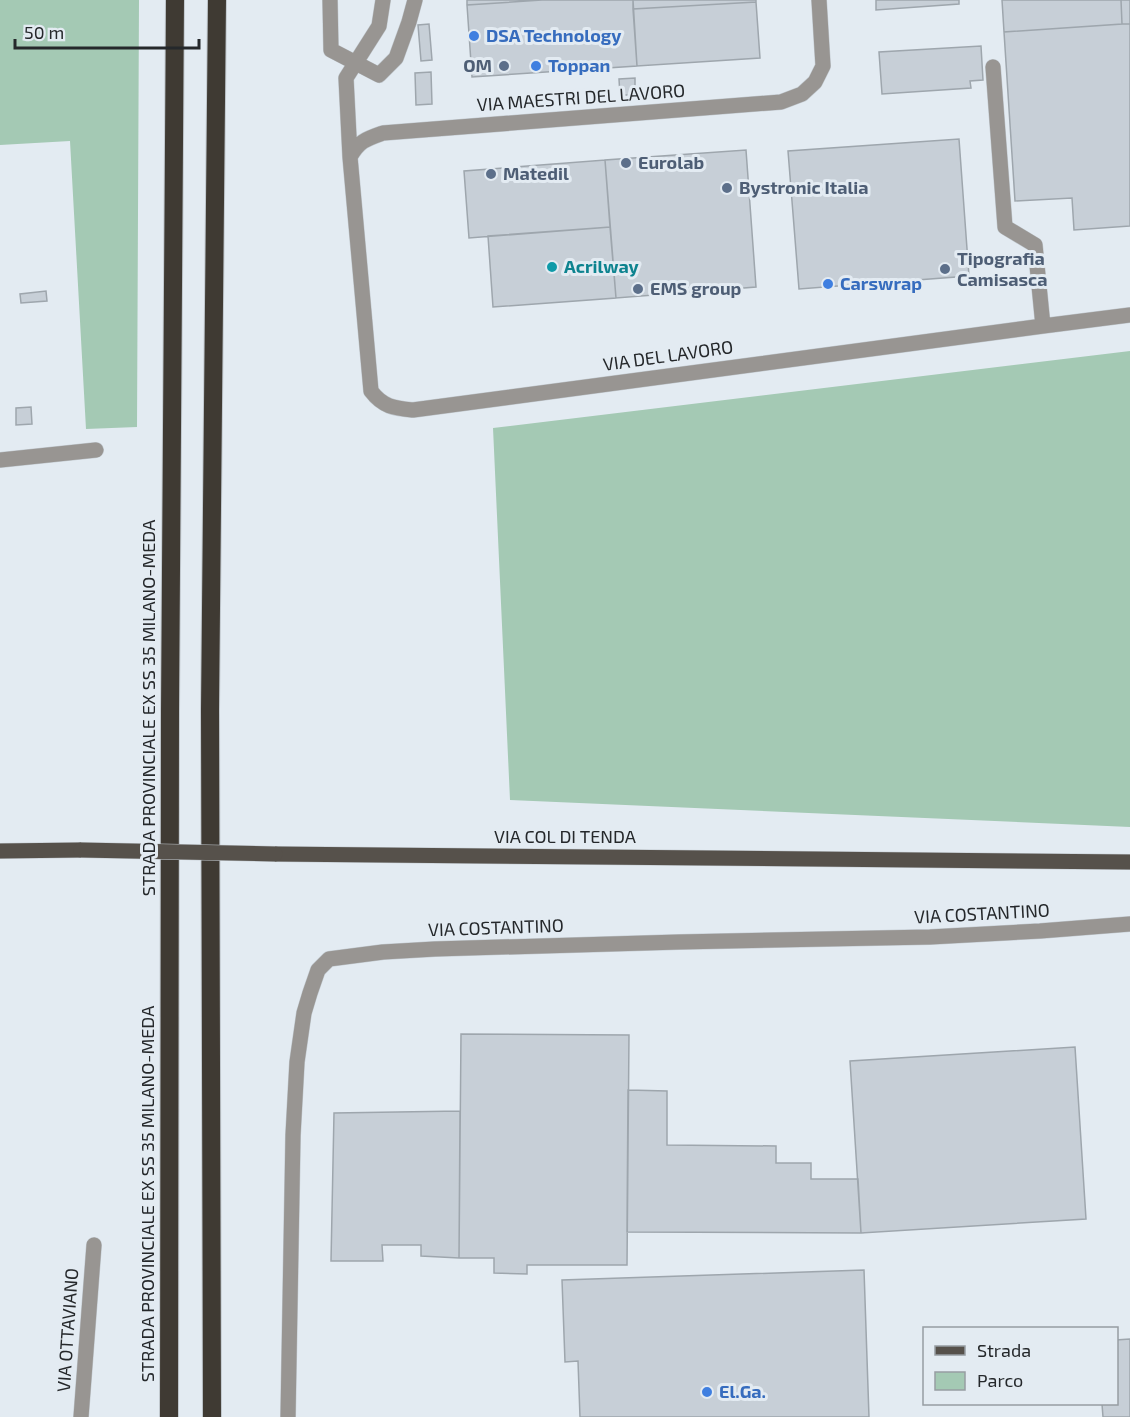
<svg xmlns="http://www.w3.org/2000/svg" width="1130" height="1417" font-family="'Exo 2',sans-serif">
  <style>
    .green { fill: #a4c9b4 }
    .building { fill: #c7cfd7; stroke: #9ea6ad; stroke-width: 1.5 }
    .lines { fill: none; stroke-linecap: round; stroke-linejoin: round }
    .minor-casing { stroke: #c1c8ce; stroke-width: 16 }
    .major-casing { stroke: #c1c8ce; stroke-width: 16 }
    .highway-casing { stroke: #c1c8ce; stroke-width: 20 }
    .minor { stroke: #989592; stroke-width: 15 }
    .major { stroke: #56514b; stroke-width: 15 }
    .highway { stroke: #3f3a33; stroke-width: 18 }
    .major-bridge-casing { stroke: #c1c8ce; stroke-width: 16; stroke-linecap: butt }
    .major-bridge { stroke: #56514b; stroke-width: 15 }
    .shop-dot { fill: #3f7fe0; stroke: #e3ebf2; stroke-width: 2 }
    .service-dot { fill: #5c6f8a; stroke: #e3ebf2; stroke-width: 2 }
    .culture-dot { fill: #0f9aa8; stroke: #e3ebf2; stroke-width: 2 }
    .labels { text-anchor: middle; stroke-width: 6; stroke-linejoin: round; paint-order: stroke }
    .shop-label { font-size: 18px; font-weight: bold; fill: #366cbe; stroke: #e3ebf2; text-anchor: start }
    .service-label { font-size: 18px; font-weight: bold; fill: #4e5e75; stroke: #e3ebf2; text-anchor: start }
    .street-label { font-size: 18px; fill: #25282b; stroke: #e3ebf2 }
    .culture-label { font-size: 18px; font-weight: bold; fill: #0d838f; stroke: #e3ebf2; text-anchor: start }
  </style>
  <rect width="100%" height="100%" fill="#e3ebf2"/>
  <path class="green" d="M0 0H139L137 427 86 429 70 141 0 145Z
    M1130 351V827L510 800 493 428Z"/>
  <path class="building" d="M467 0H542L467 5Z
    M542 0H633L637 66 472 77 467 5Z
    M633 0H756V2L633 9Z
    M876 0H959V4L876 10Z
    M1002 0H1121L1122 24 1004 32Z
    M1121 0H1130V24H1122Z
    M756 2 760 58 637 66 633 9Z
    M429 24 432 60 421 61 418 25Z
    M1122 24H1130V226L1074 230 1072 198 1015 201 1004 32Z
    M981 46 983 80 970 81 971 88 882 94 879 52Z
    M431 72 432 104 416 105 415 73Z
    M635 78V95H620L619 79Z
    M959 139 969 276 799 289 788 151Z
    M746 150 756 287 616 298 605 160Z
    M605 160 610 227 469 238 464 171Z
    M610 227 616 298 493 307 488 236Z
    M46 291 47 301 21 303 20 294Z
    M31 407 32 424 16 425V408Z
    M461 1034 629 1035 627 1265H527V1274L494 1273V1258H459Z
    M1075 1047 1086 1219 861 1233 850 1061Z
    M628 1090 667 1091V1145L776 1146V1163H811V1179H858L861 1233 627 1232Z
    M460 1111 459 1258 421 1256V1245H382L383 1261H331L334 1113Z
    M864 1270 869 1417H580L578 1361 565 1362 562 1280Z
    M1130 1339V1417H1103L1102 1404H1116V1340Z"/>
  <g class="lines">
    <g class="minor-casing">
      <path id="minor" d="M330 0 331 50 379 75 396 58 409 22 415 0
        M819 0 823 66 815 82 802 94 781 102 383 133C366 139 359 141 350 157L371 391C383 407 394 408 413 410L1043 326 1130 315
        M993 67 1005 227 1035 245 1043 326
        M350 157 346 78 379 26 383 0
        M0 460 96 450
        M81 1417 94 1245
        M288 1417 293 1135 297 1062 304 1013 310 993 318 970 329 959 383 952 435 949 679 942 930 937 1040 931 1130 924"/>
    </g>
    <g class="major-casing">
      <path id="major" d="M0 851 81 850
        M275 854 1130 862"/>
    </g>
    <g class="highway-casing">
      <path id="highway" d="M169 1417 170 712 175 0
        M212 1417 210 710 217 0"/>
    </g>
    <use href="#minor" class="minor"/>
    <use href="#major" class="major"/>
    <use href="#highway" class="highway"/>
    <g class="major-bridge-casing">
      <path id="major-bridge" d="M81 850 275 854"/>
    </g>
    <use href="#major-bridge" class="major-bridge"/>
  </g>
  <g class="shop-dot">
    <circle cx="474" cy="36" r="6"/>
    <circle cx="536" cy="66" r="6"/>
    <circle cx="828" cy="284" r="6"/>
    <circle cx="707" cy="1392" r="6"/>
  </g>
  <g class="service-dot">
    <circle cx="504" cy="66" r="6"/>
    <circle cx="626" cy="163" r="6"/>
    <circle cx="491" cy="174" r="6"/>
    <circle cx="727" cy="188" r="6"/>
    <circle cx="945" cy="269" r="6"/>
    <circle cx="638" cy="289" r="6"/>
  </g>
  <circle class="culture-dot" cx="552" cy="267" r="6"/>
  <g class="labels">
    <g class="shop-label">
      <text x="486" y="42">DSA Technology</text>
      <text x="548" y="72">Toppan</text>
      <text x="840" y="290">Carswrap</text>
      <text x="719" y="1398">El.Ga.</text>
    </g>
    <g class="service-label">
      <text x="492" y="72" text-anchor="end">OM</text>
      <text x="638" y="169">Eurolab</text>
      <text x="503" y="180">Matedil</text>
      <text x="739" y="194">Bystronic Italia</text>
      <text x="957" y="265">Tipografia<tspan x="957" dy="21">Camisasca</tspan></text>
      <text x="650" y="295">EMS group</text>
    </g>
    <g class="street-label">
      <text transform="translate(581 98) rotate(-4)" y="6">VIA MAESTRI DEL LAVORO</text>
      <text transform="translate(668 356) rotate(-8)" y="6">VIA DEL LAVORO</text>
      <text transform="translate(149 708) rotate(-90)" y="6">STRADA PROVINCIALE EX SS 35 MILANO-MEDA</text>
      <text x="565" y="843">VIA COL DI TENDA</text>
      <text transform="translate(982 914) rotate(-3)" y="6">VIA COSTANTINO</text>
      <text transform="translate(496 928) rotate(-2)" y="6">VIA COSTANTINO</text>
      <text transform="translate(148 1194) rotate(-90)" y="6">STRADA PROVINCIALE EX SS 35 MILANO-MEDA</text>
      <text transform="translate(68 1330) rotate(-86)" y="6">VIA OTTAVIANO</text>
    </g>
    <g class="culture-label">
      <text x="564" y="273">Acrilway</text>
    </g>
  </g>
  <rect x="923" y="1327" width="195" height="78" fill="#e3ebf2" stroke="#979da2" stroke-width="1.5"/>
  <rect x="935" y="1346" width="30" height="9" fill="#56514b" stroke="#979da2" stroke-width="1.5"/>
  <text x="977" y="1357" font-size="18" fill="#25282b">Strada</text>
  <rect x="935" y="1372" width="30" height="18" fill="#a4c9b4" stroke="#979da2" stroke-width="1.5"/>
  <text x="977" y="1387" font-size="18" fill="#25282b">Parco</text>
  <path d="M15 39v9h184v-9" fill="none" stroke="#25282b" stroke-width="3"/>
  <text x="24" y="39" font-size="18" fill="#25282b" stroke="#e3ebf2" stroke-width="4.5" paint-order="stroke">50 m</text>
</svg>
